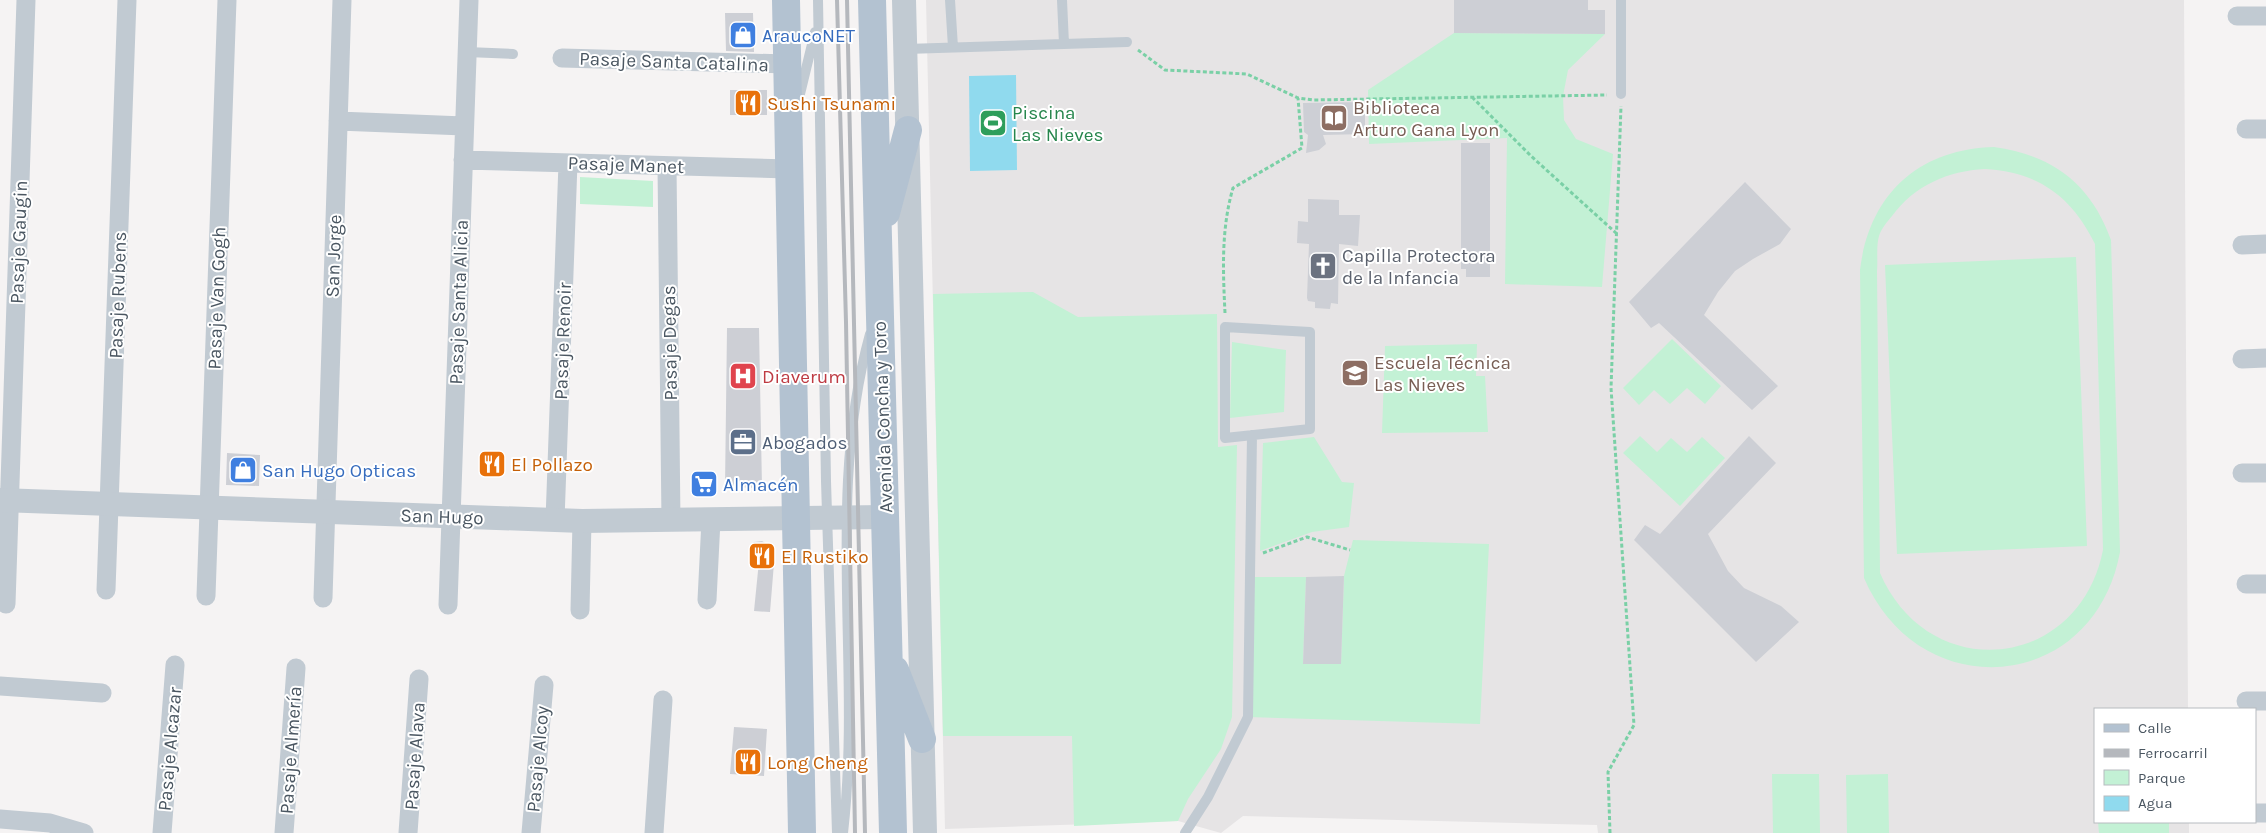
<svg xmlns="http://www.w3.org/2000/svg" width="2266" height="833" font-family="Karla,sans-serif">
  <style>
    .education { fill: #e6e4e5 }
    .green { fill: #c3f1d5; fill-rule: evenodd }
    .water { fill: #90daee }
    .building { fill: #cdcfd5 }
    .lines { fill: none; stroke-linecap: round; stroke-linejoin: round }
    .path { stroke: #7ad0a6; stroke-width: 3; stroke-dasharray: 4 2.5; stroke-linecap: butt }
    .service { stroke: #c1cad2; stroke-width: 10 }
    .minor { stroke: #c1cad2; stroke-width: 19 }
    .tertiary { stroke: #c1cad2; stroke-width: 24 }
    .primary { stroke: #b3c2d1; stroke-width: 28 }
    .rail { stroke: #b5b8bd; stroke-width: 4 }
    .labels { text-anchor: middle; stroke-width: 4; stroke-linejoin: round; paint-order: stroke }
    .shop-label { font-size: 19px; fill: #366cbe; stroke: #fff; text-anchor: start }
    .street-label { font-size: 19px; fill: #4a5661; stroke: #fff }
    .food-label { font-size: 19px; fill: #c56008; stroke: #fff; text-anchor: start }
    .education-label { font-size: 19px; fill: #785e54; stroke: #fff; text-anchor: start }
    .leisure-label { font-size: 19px; fill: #27864d; stroke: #fff; text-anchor: start }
    .worship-label { font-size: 19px; fill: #5b616d; stroke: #fff; text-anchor: start }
    .health-label { font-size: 19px; fill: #be3a42; stroke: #fff; text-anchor: start }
    .service-label { font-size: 19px; fill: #4e5e75; stroke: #fff; text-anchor: start }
  </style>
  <rect width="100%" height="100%" fill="#f5f3f3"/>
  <path class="education" d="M926 0H2184L2188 709H2095V822H2189V833H1598L1597 825 1243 816 1221 833 1178 821 945 829Z"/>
  <path class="green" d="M1454 33 1605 34 1568 70 1563 96 1564 120 1576 139 1613 154 1602 287 1505 284 1507 138 1369 144 1368 90Z
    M1994 147C2053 155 2091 184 2111 240L2120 552C2094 693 1920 708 1864 578L1860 270C1869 195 1918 149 1994 147ZM1985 169C2039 172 2072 197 2095 244L2103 550C2079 671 1929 686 1880 573L1877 271C1878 260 1876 246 1879 236 1881 229 1887 222 1892 216 1915 185 1948 171 1985 169Z
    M580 177 653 181V207L580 204Z
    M2076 257 2087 546 1897 554 1885 265Z
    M1033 292 1078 317 1217 314 1218 447 1237 445 1232 717 1221 749 1188 799 1178 821 1074 826 1072 736H943L933 294Z
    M1672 339 1721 386 1705 404 1687 388 1670 404 1654 390 1639 405 1623 388Z
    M1232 342 1286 350 1284 412 1230 418Z
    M1477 344 1476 376H1485L1488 432 1382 433 1385 346Z
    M1640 436 1657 452 1671 438 1687 452 1702 437 1725 458 1680 506 1623 453Z
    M1314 437 1342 482 1354 483 1349 527 1312 532 1260 551 1263 443Z
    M1353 540 1489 544 1480 724 1248 717 1249 577H1306L1303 664H1341L1344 576Z
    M1772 774H1819L1820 833H1773Z
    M1888 774 1889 833H1847L1846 775Z
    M2098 822H2169V833H2099Z"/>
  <path class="water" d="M1016 75 1017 170 970 171 969 76Z"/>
  <path class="building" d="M1454 0H1588V10H1605V34L1454 33Z
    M725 13H753L754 52 726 51Z
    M730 90H767V115H730Z
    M1365 102V134L1323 135 1326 144 1319 150 1306 153 1308 135 1304 132 1303 103Z
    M1461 143H1490V277H1466V269H1461Z
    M1745 182 1791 229 1780 244 1753 259 1735 271 1718 292 1704 315 1778 386 1752 410 1659 323 1651 328 1629 302Z
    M1308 199 1339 200V215H1360L1358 246 1339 244 1338 304 1331 303 1330 309 1315 308V302L1308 301 1307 298 1309 244 1297 243 1298 221 1308 222Z
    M727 328H759L762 488 725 487Z
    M1749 436 1776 463 1708 534 1728 571 1744 588 1781 606 1799 622 1756 662 1634 540 1645 525 1660 534Z
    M227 453 260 455 259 486 226 485Z
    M483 453H502V475L482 474Z
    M762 541 769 545 768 551H775L770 612 754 611 759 561 749 560 750 547 754 542Z
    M1344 576 1341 664H1303L1306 577Z
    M734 727 767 729 764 776 730 774Z"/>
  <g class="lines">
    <path class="path" d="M1138 50 1165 70 1247 74 1298 98 1313 100 1607 95
      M1472 97 1531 156 1616 233
      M1225 313C1223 271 1221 229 1233 188L1302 148 1298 98
      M1263 553 1307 537 1350 550
      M1610 833 1608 772 1634 725 1611 388 1621 106"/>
    <path class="service" d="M818 0 826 481 837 833
      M950 0 953 47
      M1062 0 1064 44
      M1621 0V94
      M906 49 1127 42
      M467 52 513 54
      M799 98 815 32
      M1225 327 1310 332V429L1225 438Z
      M843 833C862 668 825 496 870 334
      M1185 833 1208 797 1248 717 1252 435"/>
    <path class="minor" d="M2237 16H2266
      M562 58 787 64
      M338 121 464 126
      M2246 129H2266
      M463 160 789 169
      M667 166 671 521
      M2242 245 2266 244
      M2242 359 2266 358
      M2242 473H2266
      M555 520 568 163
      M2246 584H2266
      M106 590 127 0
      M206 596 227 0
      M323 598 342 0
      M707 600 711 520
      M6 604 26 0
      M448 605 469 0
      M580 610 582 521
      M0 686 102 693
      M2246 701H2266
      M2255 813H2266
      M0 819 50 823 84 833
      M162 833 175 665
      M284 833 296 668
      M408 833 419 679
      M531 833 544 685
      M654 833 663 700"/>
    <path class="tertiary" d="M904 0 925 833
      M0 500 582 521 885 517"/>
    <path class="primary" d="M786 0 802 833
      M872 0 893 833
      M886 213 908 130
      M895 670 922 739"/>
    <path class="rail" d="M837 0 846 322 855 833
      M847 0 865 833"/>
  </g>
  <defs>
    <g id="shop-square" transform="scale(1.4375)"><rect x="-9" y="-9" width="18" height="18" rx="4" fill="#3f7fe0" stroke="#fff"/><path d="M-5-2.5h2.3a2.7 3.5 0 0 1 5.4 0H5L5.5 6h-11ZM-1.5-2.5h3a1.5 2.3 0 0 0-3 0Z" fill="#fff"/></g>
    <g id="restaurant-square" transform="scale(1.4375)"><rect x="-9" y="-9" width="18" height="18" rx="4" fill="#e8710a" stroke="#fff"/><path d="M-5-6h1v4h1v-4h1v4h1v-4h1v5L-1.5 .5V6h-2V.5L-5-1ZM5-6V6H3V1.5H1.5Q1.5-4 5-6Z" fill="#fff"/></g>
    <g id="library-square" transform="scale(1.4375)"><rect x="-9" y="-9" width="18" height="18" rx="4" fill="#8d6e63" stroke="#fff"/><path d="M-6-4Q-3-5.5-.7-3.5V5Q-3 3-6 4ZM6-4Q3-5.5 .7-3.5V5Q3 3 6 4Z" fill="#fff"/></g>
    <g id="stadium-square" transform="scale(1.4375)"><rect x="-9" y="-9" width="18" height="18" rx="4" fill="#2e9e5b" stroke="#fff"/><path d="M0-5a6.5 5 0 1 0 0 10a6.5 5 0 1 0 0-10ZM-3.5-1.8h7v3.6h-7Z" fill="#fff"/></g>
    <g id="church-square" transform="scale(1.4375)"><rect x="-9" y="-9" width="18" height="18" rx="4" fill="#6b7280" stroke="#fff"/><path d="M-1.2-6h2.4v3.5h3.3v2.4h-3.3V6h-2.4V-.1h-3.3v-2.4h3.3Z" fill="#fff"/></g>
    <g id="school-square" transform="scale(1.4375)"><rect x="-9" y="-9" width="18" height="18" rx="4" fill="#8d6e63" stroke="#fff"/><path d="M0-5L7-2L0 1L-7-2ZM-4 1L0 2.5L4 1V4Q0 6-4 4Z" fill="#fff"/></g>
    <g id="hospital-square" transform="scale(1.4375)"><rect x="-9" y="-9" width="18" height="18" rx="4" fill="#e0444e" stroke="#fff"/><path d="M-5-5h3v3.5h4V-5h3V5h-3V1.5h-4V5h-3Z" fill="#fff"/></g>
    <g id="office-square" transform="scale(1.4375)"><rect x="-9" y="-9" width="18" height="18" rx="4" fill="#5c6f8a" stroke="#fff"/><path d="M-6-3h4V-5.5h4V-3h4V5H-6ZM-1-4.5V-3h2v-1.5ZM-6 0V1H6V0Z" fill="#fff"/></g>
    <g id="supermarket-square" transform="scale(1.4375)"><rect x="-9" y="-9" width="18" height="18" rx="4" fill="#3f7fe0" stroke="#fff"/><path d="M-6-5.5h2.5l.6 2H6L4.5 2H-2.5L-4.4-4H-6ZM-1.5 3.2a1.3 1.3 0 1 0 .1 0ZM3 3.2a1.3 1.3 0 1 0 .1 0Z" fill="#fff"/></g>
  </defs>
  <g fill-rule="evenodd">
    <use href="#shop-square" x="743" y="35"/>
    <use href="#restaurant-square" x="748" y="103"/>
    <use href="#library-square" x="1334" y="118"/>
    <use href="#stadium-square" x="993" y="123"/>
    <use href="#church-square" x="1323" y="266"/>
    <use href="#school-square" x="1355" y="373"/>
    <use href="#hospital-square" x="743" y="376"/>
    <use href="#office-square" x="743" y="442"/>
    <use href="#restaurant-square" x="492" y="464"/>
    <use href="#shop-square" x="243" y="470"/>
    <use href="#supermarket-square" x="704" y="484"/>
    <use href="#restaurant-square" x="762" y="556"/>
    <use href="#restaurant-square" x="748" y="762"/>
  </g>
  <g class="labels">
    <g class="shop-label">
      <text x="762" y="42">AraucoNET</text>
      <text x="262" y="477">San Hugo Opticas</text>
      <text x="723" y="491">Almacén</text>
    </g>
    <g class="street-label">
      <text transform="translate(674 61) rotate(2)" y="7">Pasaje Santa Catalina</text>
      <text transform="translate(626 164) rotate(2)" y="7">Pasaje Manet</text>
      <text transform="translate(18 242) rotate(-88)" y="7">Pasaje Gaugin</text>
      <text transform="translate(333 256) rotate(-88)" y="7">San Jorge</text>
      <text transform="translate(117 295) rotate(-88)" y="7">Pasaje Rubens</text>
      <text transform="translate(216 298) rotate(-88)" y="7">Pasaje Van Gogh</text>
      <text transform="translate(458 302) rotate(-88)" y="7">Pasaje Santa Alicia</text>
      <text transform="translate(562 341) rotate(-88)" y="7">Pasaje Renoir</text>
      <text transform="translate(669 343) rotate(-91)" y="7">Pasaje Degas</text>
      <text transform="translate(882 417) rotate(-92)" y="7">Avenida Concha y Toro</text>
      <text transform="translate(442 516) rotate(2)" y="7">San Hugo</text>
      <text transform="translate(169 749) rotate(-85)" y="7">Pasaje Alcazar</text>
      <text transform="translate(290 750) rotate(-86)" y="7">Pasaje Almería</text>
      <text transform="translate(414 756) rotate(-86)" y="7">Pasaje Alava</text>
      <text transform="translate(537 759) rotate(-85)" y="7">Pasaje Alcoy</text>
    </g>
    <g class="food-label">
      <text x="767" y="110">Sushi Tsunami</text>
      <text x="511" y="471">El Pollazo</text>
      <text x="781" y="563">El Rustiko</text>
      <text x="767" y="769">Long Cheng</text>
    </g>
    <g class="education-label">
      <text x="1353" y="114">Biblioteca<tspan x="1353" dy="22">Arturo Gana Lyon</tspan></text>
      <text x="1374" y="369">Escuela Técnica<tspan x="1374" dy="22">Las Nieves</tspan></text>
    </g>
    <g class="leisure-label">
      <text x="1012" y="119">Piscina<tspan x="1012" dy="22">Las Nieves</tspan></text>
    </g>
    <g class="worship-label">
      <text x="1342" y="262">Capilla Protectora<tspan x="1342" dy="22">de la Infancia</tspan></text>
    </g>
    <g class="health-label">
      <text x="762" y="383">Diaverum</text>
    </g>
    <g class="service-label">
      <text x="762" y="449">Abogados</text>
    </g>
  </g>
  <rect x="2094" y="708" width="162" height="115" fill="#ffffff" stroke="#b7bbc0"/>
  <rect x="2104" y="724" width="25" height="8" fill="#b3c2d1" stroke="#b7bbc0"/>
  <text x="2138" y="733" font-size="15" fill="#4a5661">Calle</text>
  <rect x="2104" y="749" width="25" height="8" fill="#b5b8bd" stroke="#b7bbc0"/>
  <text x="2138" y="758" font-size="15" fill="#4a5661">Ferrocarril</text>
  <rect x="2104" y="770" width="25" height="15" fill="#c3f1d5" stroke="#b7bbc0"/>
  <text x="2138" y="783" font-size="15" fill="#4a5661">Parque</text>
  <rect x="2104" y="796" width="25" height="15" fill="#90daee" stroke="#b7bbc0"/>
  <text x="2138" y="808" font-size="15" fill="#4a5661">Agua</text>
</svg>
